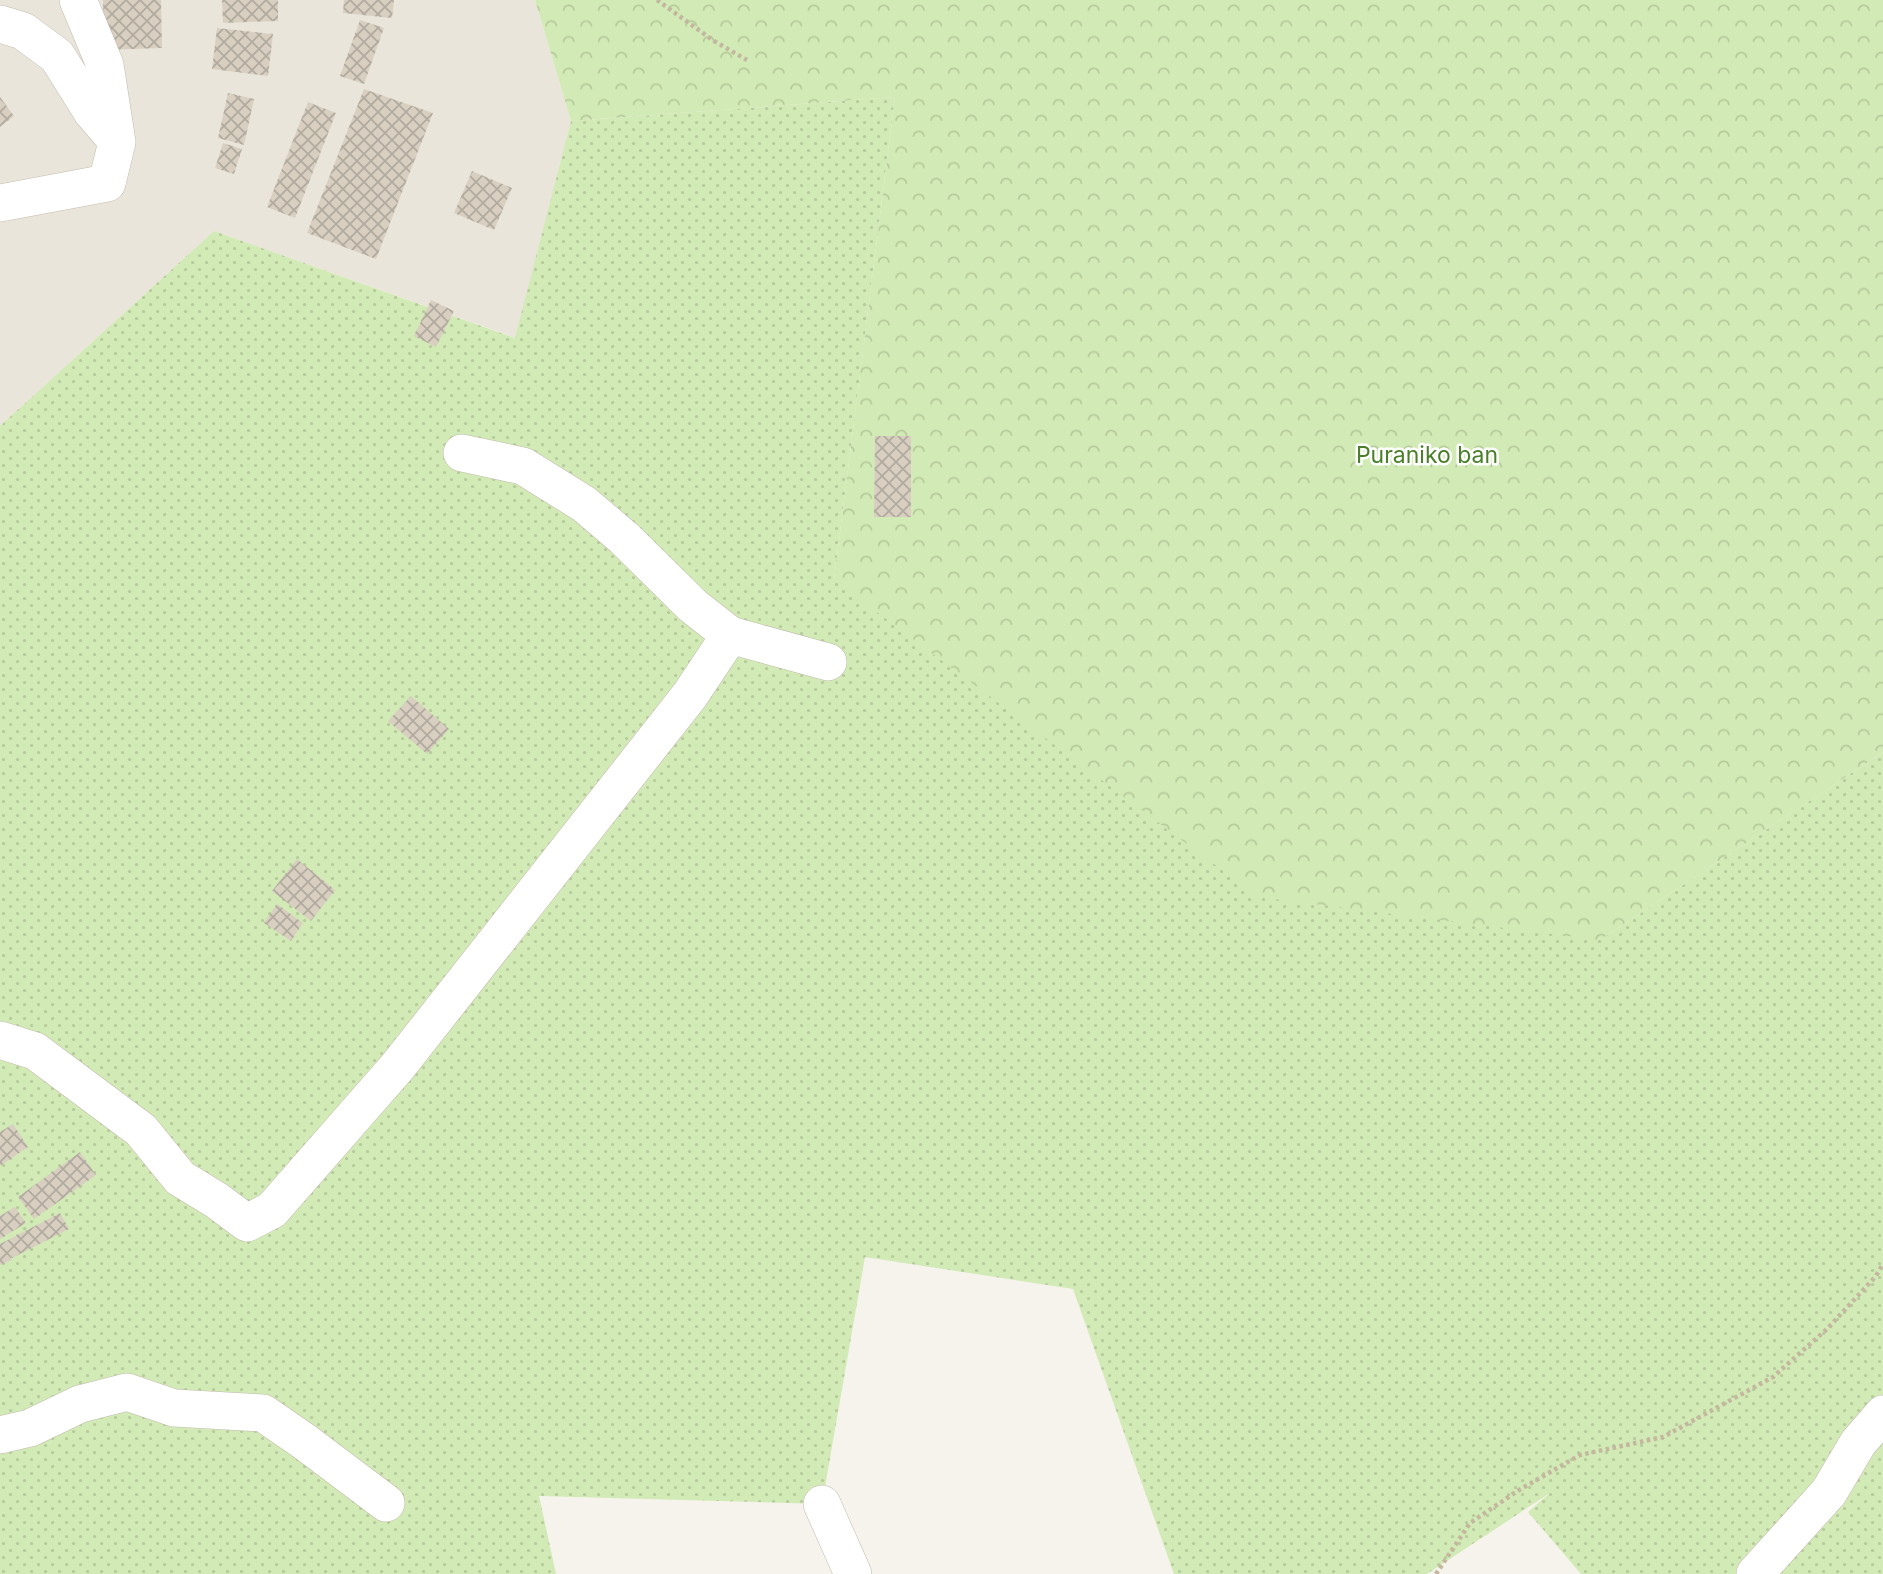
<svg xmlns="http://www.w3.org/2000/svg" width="1883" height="1574" font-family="Inter,sans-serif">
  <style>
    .residential { fill: #eae5da }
    .grass { fill: url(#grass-dots) }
    .forest { fill: url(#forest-crowns) }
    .building { fill: url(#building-cross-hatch) }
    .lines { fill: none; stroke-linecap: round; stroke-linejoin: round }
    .street-casing { stroke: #c2bbae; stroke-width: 38 }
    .path { stroke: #c4b79f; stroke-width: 4.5; stroke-dasharray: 3.5 3.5; stroke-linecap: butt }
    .street { stroke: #fff; stroke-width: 37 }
    .labels { text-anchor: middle; stroke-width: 5; stroke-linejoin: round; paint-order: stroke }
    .park-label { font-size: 23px; fill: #4a7f2a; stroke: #fff }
  </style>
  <defs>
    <pattern id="grass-dots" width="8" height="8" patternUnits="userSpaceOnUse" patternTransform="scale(1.75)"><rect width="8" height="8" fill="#d2eab5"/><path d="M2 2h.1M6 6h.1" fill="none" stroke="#b6ca9c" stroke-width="1.8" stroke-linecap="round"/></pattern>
    <pattern id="forest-crowns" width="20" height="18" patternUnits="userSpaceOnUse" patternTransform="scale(1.75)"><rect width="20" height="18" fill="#d2eab5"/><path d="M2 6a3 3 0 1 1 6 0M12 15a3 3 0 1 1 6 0" fill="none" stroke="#b6ca9c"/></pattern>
    <pattern id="building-cross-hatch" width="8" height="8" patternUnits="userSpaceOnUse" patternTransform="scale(1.75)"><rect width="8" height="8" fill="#d8cfc1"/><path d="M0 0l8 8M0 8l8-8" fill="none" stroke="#b1aa9e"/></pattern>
  </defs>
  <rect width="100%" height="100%" fill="#f6f3ec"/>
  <path class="residential" d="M0 0H535L571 121 516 338 214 231 0 426Z"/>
  <path class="grass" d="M895 97 834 580 1600 940 1883 752V1574H1581L1528 1512 1550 1493 1427 1574H1174L1073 1289 865 1257 822 1504 539 1496 556 1574H0V426L214 231 515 338 571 121Z"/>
  <path class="forest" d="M535 0H1883V752L1600 940 1258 897 834 580 895 97 571 121Z"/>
  <path class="building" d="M103 0H161L162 48 104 50Z
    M222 0H278V21L223 23Z
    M344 0H394L392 18 343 13Z
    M360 20 384 28 364 84 340 76Z
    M217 28 273 34 268 76 212 69Z
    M364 89 433 113 376 259 307 233Z
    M228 93 254 99 244 145 218 138Z
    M0 97 14 116 0 127Z
    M308 102 336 113 295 218 267 207Z
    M223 143 242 149 234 174 215 168Z
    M472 171 512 188 494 230 454 213Z
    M431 300 454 311 436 347 414 336Z
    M875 436H911V517H874Z
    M411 696 449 729 427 754 388 721Z
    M297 859 335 890 311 921 272 891Z
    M277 904 303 923 291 941 264 923Z
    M13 1124 28 1147 0 1166V1132Z
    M80 1152 96 1175 34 1219 18 1197Z
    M15 1207 26 1223 0 1239V1216Z
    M60 1213 69 1229 12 1258 8 1251 12 1260 0 1265V1244Z"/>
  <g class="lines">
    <g class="street-casing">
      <path id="street" d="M0 24 23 31 57 56 92 112 117 141
        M0 203 107 183 117 142 105 65 78 0
        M462 453 523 466 584 504 624 538 693 606 730 635
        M0 1040 35 1051 141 1130 180 1178 216 1200 247 1223 272 1210 398 1066 690 695 730 635 828 662
        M0 1435 30 1428 80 1404 127 1392 174 1408 263 1413 305 1442 386 1503
        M822 1504 853 1574
        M1755 1574 1829 1492 1858 1443 1883 1414"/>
    </g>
    <path class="path" d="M657 0 714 41 747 60
      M1436 1574 1470 1523 1519 1490 1580 1455 1663 1437 1773 1377 1827 1329 1876 1276 1883 1264"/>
    <use href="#street" class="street"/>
  </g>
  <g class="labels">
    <g class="park-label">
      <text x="1427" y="463">Puraniko ban</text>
    </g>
  </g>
</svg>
